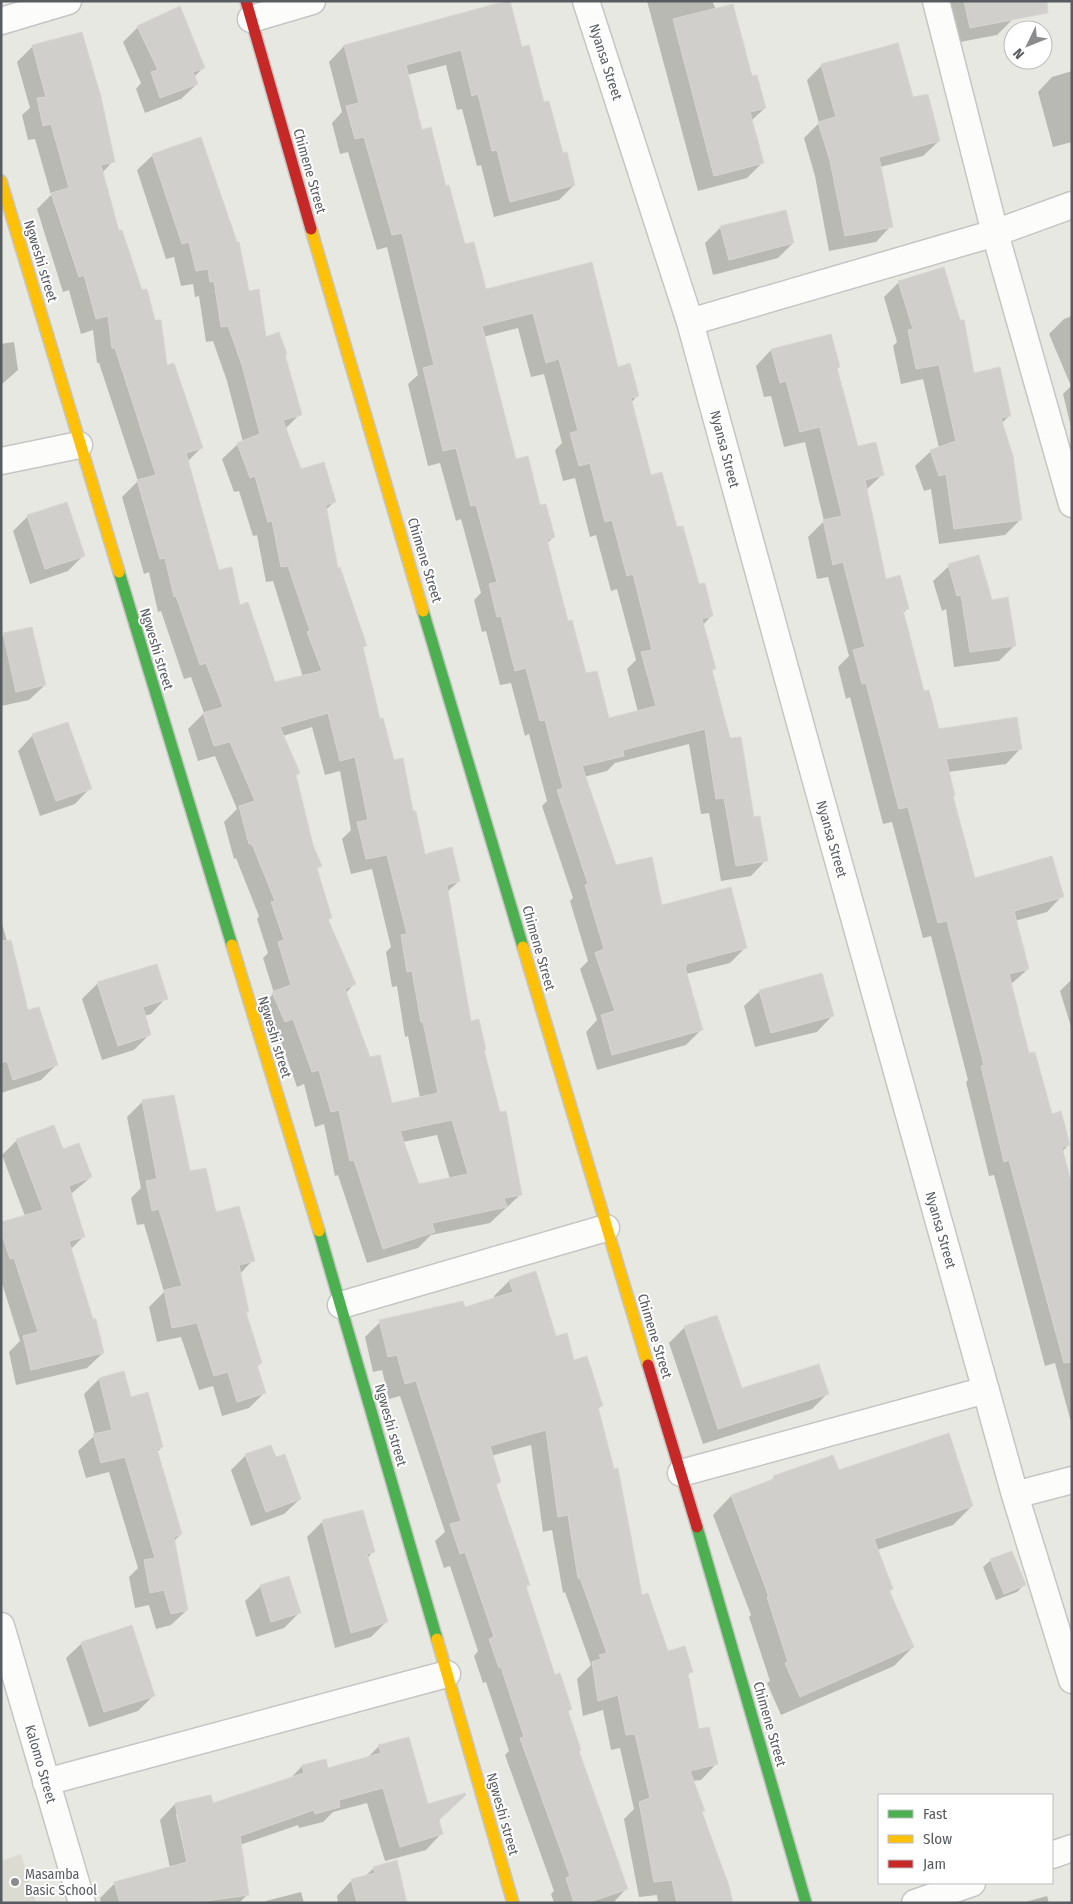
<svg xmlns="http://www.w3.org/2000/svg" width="1073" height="1904" font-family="'Fira Sans Condensed',sans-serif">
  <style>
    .education { fill: #dcdbd1 }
    .shadow { fill: #0003; fill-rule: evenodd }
    .building { fill: #d0cfcc; stroke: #d7d6d2; fill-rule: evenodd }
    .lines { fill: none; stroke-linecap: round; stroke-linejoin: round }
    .street-casing { stroke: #c5c6c4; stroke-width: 29 }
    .fast-casing { stroke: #c5c5c4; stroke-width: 14 }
    .slow-casing { stroke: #c5c5c4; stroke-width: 14 }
    .jam-casing { stroke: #c5c5c4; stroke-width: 14 }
    .street { stroke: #fcfcfb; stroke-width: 26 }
    .fast { stroke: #4caf50; stroke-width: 11 }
    .slow { stroke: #ffc107; stroke-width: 11 }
    .jam { stroke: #c62828; stroke-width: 11 }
    .poi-dot { fill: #8a8c8e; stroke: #fff; stroke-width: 2 }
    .labels { text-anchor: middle; stroke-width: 4; stroke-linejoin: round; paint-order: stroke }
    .street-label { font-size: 14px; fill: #585b60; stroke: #fff }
    .poi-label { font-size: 14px; fill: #585b60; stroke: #fff; text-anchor: start }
  </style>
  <rect width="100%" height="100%" fill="#e8e8e2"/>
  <path class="education" d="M21 1854 36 1903H1V1861Z"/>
  <path class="shadow" d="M647 1H712L765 108 751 121 762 163 747 178 698 191Z
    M946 1H1009L1013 19 997 35 955 43Z
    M138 27 203 68 194 77 197 84 181 99 145 113 136 89 141 83 123 42Z
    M33 46 113 161 102 173 118 232 166 366 202 447 187 462 218 571 239 606 274 684 303 677 273 581 266 582 257 535 253 536 239 491 234 492 222 459 238 444 243 442 227 381 213 341 206 342 199 296 195 297 193 284 181 286 174 257 166 259 137 170 153 155 248 292 265 339 300 414 285 429 300 470 334 502 325 511 337 570 366 645 362 649 379 721 424 855 459 881 447 892 470 1022 483 1051 521 1194 490 1223 431 1235 418 1248 367 1263 338 1175 335 1176 324 1124 315 1127 304 1084 297 1087 278 1033 269 1037 258 1009 274 993 263 958 268 953 257 919 259 916 236 858 234 859 224 822 237 809 215 756 198 761 188 729 204 713 191 677 184 679 161 611 158 612 149 572 144 574 122 497 138 481 99 363H97L93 330 81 334 69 290 63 292 37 209 51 195 35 139 28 140 22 115 30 108 17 62ZM312 727 325 775 340 771 351 830 342 839 351 874 372 869 391 947 386 952 392 987 397 986 405 1037 408 1036 420 1098 391 1104 369 1059 346 993 354 984 327 921 331 917 316 870 320 866 312 845 283 736ZM437 1135 450 1179 418 1185 403 1142Z
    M344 46 521 49 574 185 559 200 494 217 481 165 477 166 462 109 457 110 446 65 407 75 422 131 445 187 464 246 485 290 591 264 617 368 637 396 631 403 650 476 676 529 712 615 703 625 714 669 711 672 766 860 751 876 721 881 709 813 701 814 689 744 615 763 607 771 584 777 615 866 661 907 746 947 730 963 686 974 702 1029 686 1045 597 1070 586 1032 597 1020 580 969 588 961 570 901 573 898 542 806 547 801 529 734 525 736 511 683 500 685 486 631 482 632 474 600 481 593 461 519 456 521 440 463 428 466 408 384 418 375 387 247 377 250 348 152 340 154 332 123 342 112 329 62ZM518 328 531 377 544 374 562 443 555 450 563 481 575 478 590 537 596 535 611 591 617 589 636 660 627 669 638 712 608 720 585 675 567 623 546 544 554 537 515 460 483 337Z
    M822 65 912 99 939 141 923 156 880 167 891 226 876 242 829 251 815 176 804 138 819 123 807 80Z
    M1072 71V142L1053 147 1038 92 1052 77Z
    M721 227 793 243 778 258 713 275 705 243Z
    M899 282 973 374 1010 415 1001 424 1021 519 1005 535 939 544 931 489 924 491 915 466 931 451 939 448 923 379 901 384 893 346 897 342 884 297Z
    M1072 316V431L1063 394 1071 386 1049 334 1064 319Z
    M14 342 18 370 1 385V344Z
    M771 350 839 367 836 369 857 448 883 474 866 490 885 581 908 608 903 613 924 693 938 730 1021 748 1006 764 948 772 952 797 974 880 1062 896 1047 912 1015 921 1028 969 1010 985 1028 1055 1051 1115 1068 1145 1062 1152 1072 1190V1426L1055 1363 1045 1366 994 1175 989 1176 966 1082 968 1080 931 936 923 938 892 822 883 824 850 697 846 699 838 667 849 656 828 577 817 579 808 537 824 521 805 442 784 447 771 396 764 397 756 366Z
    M28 516 84 555 68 571 30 584 13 531Z
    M949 566 991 601 1015 645 999 661 954 667 946 609 942 611 933 581Z
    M4 635 45 685 29 700 1 706V637Z
    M33 735 90 788 75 804 40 816 18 751Z
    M1 920 27 1012 56 1065 41 1080 1 1093Z
    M1072 979V1030L1060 991Z
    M98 983 166 998 151 1014 144 1016 150 1034 134 1050 102 1060 82 999Z
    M760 991 832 1016 817 1032 755 1047 744 1006Z
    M173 1096 189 1173 215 1214 253 1260 240 1274 248 1311 245 1314 261 1363 257 1367 265 1392 249 1408 222 1416 213 1386 199 1390 181 1337 157 1342 149 1307 164 1292 144 1224 137 1225 131 1198 141 1188 127 1117 142 1102Z
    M17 1140 62 1151 91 1177 71 1194 84 1236 71 1249 103 1353 87 1368 16 1385 9 1352 20 1341 1 1280V1223L25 1216 2 1155Z
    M535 1273 555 1337 602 1405 597 1410 641 1596 667 1652 692 1671 687 1676 698 1731 716 1764 701 1780 692 1781 732 1903H658L657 1895 639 1897 624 1819 634 1809 620 1748 611 1750 603 1710 583 1716 577 1679 591 1665 565 1592 563 1593 552 1530 543 1532 531 1445 491 1456 500 1482 495 1486 529 1585 525 1588 578 1752 626 1889 613 1903H554L551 1894 554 1891 505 1755 509 1751 486 1682 483 1683 474 1656 478 1651 450 1566 444 1568 435 1541 445 1532 400 1396 389 1399 382 1370 373 1372 365 1337 380 1322 464 1309 495 1299 494 1296 509 1281Z
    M685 1327 741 1389 827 1394 812 1409 703 1444 669 1343Z
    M99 1379 130 1398 162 1447 157 1452 181 1534 174 1541 187 1610 171 1625 156 1629 149 1605 135 1608 129 1577 138 1568 109 1472 86 1478 78 1451 95 1435 84 1394Z
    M246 1455 275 1459 300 1499 284 1514 251 1526 231 1470Z
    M838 1471 972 1506 953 1525 877 1550 892 1589 889 1592 913 1647 894 1666 781 1715 767 1683 770 1681 749 1617 751 1615 713 1515 731 1496 769 1482 774 1477Z
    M323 1521 373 1552 367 1558 387 1621 371 1637 335 1648 307 1537Z
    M991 1560 1024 1585 1017 1592 996 1600 983 1567Z
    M261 1586 299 1613 284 1628 256 1637 245 1601Z
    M82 1643 154 1695 138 1711 89 1727 66 1658Z
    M379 1746 437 1821 441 1834 426 1850 385 1861 367 1803 333 1812 323 1822 299 1828 298 1825 240 1845 247 1895 239 1903H101L100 1898 115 1883 170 1868 160 1820 175 1804H212L290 1779 302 1766 325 1761 327 1770 367 1758ZM176 1814H178L190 1868H188Z
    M374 1868 406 1903H338L337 1896 352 1880 364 1877Z
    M301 1892 304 1903H264L266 1901Z
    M1047 1896 1049 1903H1022Z"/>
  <path class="building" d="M506 1H510L522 47 529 45 544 102 549 101 563 153 567 152 575 185 510 202 497 150 492 151 478 94 472 96 461 50 406 65 422 130 431 127 446 186 449 185 465 244 474 242 486 289 592 262 618 367 630 363 639 396 631 398 651 475 662 472 677 527 683 526 699 584 705 583 713 616 702 619 716 669 712 670 730 738 741 737 754 817 760 816 768 861 736 866 724 798 716 799 705 729 623 750 624 756 582 766 616 865 652 857 662 905 731 887 747 948 686 964 687 966 685 967 703 1030 612 1055 601 1015 615 1011 595 953 604 949 585 885 588 884 557 790 563 788 545 720 540 721 526 668 515 671 501 616 497 617 489 584 497 582 476 505 471 506 456 448 443 451 423 368 434 365 402 233 392 235 364 137 355 139 346 106 359 103 344 45ZM533 313 546 363 559 359 578 431 570 433 579 466 590 463 605 522 612 520 627 576 633 574 652 650 641 652 656 706 609 718 597 671 586 673 572 620 568 621 547 540 555 537 546 504 540 505 528 456 516 459 482 326Z
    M964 1H1047L1048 13 970 28Z
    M733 4 752 76 757 75 766 108 750 112 764 163 714 176 673 19Z
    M180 6 205 68 193 72 198 84 160 98 151 72 158 70 137 26Z
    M82 32 101 97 115 162 101 165 119 231 122 230 142 290 147 289 155 320H161L167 365 174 363 203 448 186 453 219 570 232 567 240 605 248 602 275 682 322 671 307 632 310 631 288 566 281 567 272 521 268 522 255 476 250 478 237 443 260 434 242 365 228 326 221 327 214 281 210 282 208 269 196 271 189 242 182 244 152 154 201 137 237 242H239L249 291 259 289 266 337 279 332 287 354 285 355 302 415 283 420 301 469 324 462 336 502 326 505 338 568 340 567 367 646 363 647 380 719 383 718 394 760 403 758 413 811H416L425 854 452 847 460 881 447 885 471 1021 479 1019 486 1050H484L500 1112 506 1111 522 1195 504 1198 507 1207 432 1223 435 1232 383 1249 354 1160 350 1161 339 1110 331 1112 319 1070 312 1072 293 1019 285 1022 272 992 291 985 278 942 284 940 271 902 275 901 252 844H249L239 806 255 801 230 742 214 746 203 713 223 707 206 663 200 665 176 596 174 597 165 558 160 559 137 480 156 475 115 348H112L108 316 96 319 84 275 79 277 51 193 69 188 51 124 43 126 37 98 46 97 32 45ZM328 713 340 761 355 757 368 820 357 822 366 859 387 855 407 934 401 935 407 972 412 971 421 1022H423L438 1093 392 1103 380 1055 370 1057 345 989 356 984 328 919 332 918 317 868 322 866 313 845 296 775 300 773 280 727ZM452 1120 468 1174 419 1184 400 1131Z
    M898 43 913 97 928 94 940 141 879 157 893 227 845 236 830 161 818 122 836 117 821 64Z
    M786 210 794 243 729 260 720 226Z
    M944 267 960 320H964L974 373 1000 367 1011 416 1001 418 1013 456 1022 520 954 529 946 474 939 476 930 450 956 441 939 365 916 369 908 330 913 329 898 281Z
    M831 334 840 367 837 368 858 446 876 442 884 475 865 480 886 579 900 575 909 609 903 610 924 691 929 690 939 729 1017 717 1022 749 946 759 955 795 953 796 975 878 1052 856 1064 897 1014 911 1029 969 1009 974 1029 1053 1035 1052 1052 1114 1061 1111 1070 1145 1062 1147 1072 1185V1362L1064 1363 1009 1160 1004 1162 981 1066 984 1065 947 921 938 923 908 807 899 809 866 683 862 684 853 650 865 647 843 562 833 565 823 520 842 516 820 427 800 432 786 381 780 383 771 349Z
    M67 502 85 556 45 569 27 515Z
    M979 555 992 600 1008 597 1016 646 970 652 961 595 957 596 948 564Z
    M32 627 46 685 16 692 3 633Z
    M68 722 92 789 56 801 32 734Z
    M11 940 28 1010 39 1007 58 1065 13 1080 7 1061 1 1063V941Z
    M157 964 168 999 143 1007 151 1035 118 1046 97 982Z
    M822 973 834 1016 771 1033 759 990Z
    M174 1095 190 1171 206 1168 216 1212 239 1206 255 1261 239 1265 249 1312H246L262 1363 257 1365 266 1393 237 1402 228 1372 214 1376 197 1323 172 1328 164 1290 182 1286 159 1209 152 1211 146 1181 157 1179 142 1100Z
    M54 1125 63 1149 79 1143 92 1177 69 1186 85 1237 69 1241 93 1319H96L104 1353 31 1370 23 1336 38 1332 14 1258 10 1259 1 1231V1222L43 1210 16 1139Z
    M536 1271 556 1336 567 1333 574 1360 587 1356 603 1406 598 1407 614 1469 618 1468 642 1595 648 1593 668 1651 685 1646 693 1672 688 1673 699 1729 709 1727 718 1764 690 1771 705 1811 702 1812 729 1886 733 1903H677L672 1880 654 1882 639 1802 650 1798 635 1734 626 1735 618 1695 598 1701 592 1662 601 1659 599 1655 607 1653 580 1578H578L568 1515 558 1517 546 1430 490 1446 501 1482 496 1484 530 1585 526 1586 555 1675 560 1673 572 1709 568 1711 581 1750 579 1751 628 1889 587 1903H574L566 1878 570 1876 520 1738 524 1737 501 1667 499 1668 489 1639 494 1637 465 1552 460 1554 450 1524 461 1521 416 1381 405 1384 397 1355 388 1357 379 1320 463 1301 465 1307 513 1292 509 1280Z
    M717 1315 742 1388 819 1364 829 1394 718 1429 684 1326Z
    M124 1371 131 1397 148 1392 163 1447 157 1449 182 1534 174 1537 188 1610 171 1614 164 1590 150 1593 144 1560 155 1558 125 1457 101 1463 93 1434 112 1430 99 1378Z
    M949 1433 973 1506 874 1539 893 1589 889 1590 914 1647 800 1697 785 1663 788 1662 767 1597H769L731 1495 774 1479 773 1476 833 1455 839 1470Z
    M271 1445 276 1457 285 1454 301 1499 266 1512 245 1454Z
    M363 1510 375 1552 367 1554 388 1622 351 1633 322 1520Z
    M1012 1551 1026 1585 1004 1594 990 1559Z
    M289 1576 301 1613 271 1622 260 1585Z
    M132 1625 155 1696 104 1712 81 1642Z
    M409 1737 428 1804 465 1793 466 1795 439 1820 443 1834 400 1847 383 1788 339 1800 340 1807 315 1814 314 1810 240 1836 249 1895 192 1903H120L114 1882 187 1862 175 1803 211 1795 213 1803 304 1773 302 1765 326 1759 328 1768 381 1753 378 1745Z
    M397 1860 407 1903H357L351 1879 375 1873 373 1867Z"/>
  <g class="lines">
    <g class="street-casing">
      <path id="street" d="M586 1 690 322 816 781 1015 1495 1072 1680
        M936 1 995 233 1072 504
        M251 19 312 1
        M1 21 68 1
        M690 322 995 233 1072 205
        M1 461 79 445
        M341 1305 606 1228
        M681 1473 986 1390
        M1015 1495 1072 1480
        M1 1626 82 1903
        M46 1782 447 1674
        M1052 1855 1072 1848
        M915 1903 972 1883"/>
    </g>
    <g class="fast-casing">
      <path id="fast" d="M119 572 232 945
        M423 611 523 947
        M319 1231 437 1639
        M697 1527 806 1903"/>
    </g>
    <g class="slow-casing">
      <path id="slow" d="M1 181 119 572
        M311 229 423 611
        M232 945 319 1231
        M523 947 648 1365
        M437 1639 513 1903"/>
    </g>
    <g class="jam-casing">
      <path id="jam" d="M246 1 311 229
        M648 1365 697 1527"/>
    </g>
    <use href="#street" class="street"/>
    <use href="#fast" class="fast"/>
    <use href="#slow" class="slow"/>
    <use href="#jam" class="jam"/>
  </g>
  <circle class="poi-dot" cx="15" cy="1882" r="5"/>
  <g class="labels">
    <g class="street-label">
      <text transform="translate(606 62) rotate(72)" y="5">Nyansa Street</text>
      <text transform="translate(310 171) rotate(74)" y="5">Chimene Street</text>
      <text transform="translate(41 261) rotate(73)" y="5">Ngweshi street</text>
      <text transform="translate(725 449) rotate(75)" y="5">Nyansa Street</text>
      <text transform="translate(425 560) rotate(73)" y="5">Chimene Street</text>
      <text transform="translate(157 649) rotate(73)" y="5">Ngweshi street</text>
      <text transform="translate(832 839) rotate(74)" y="5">Nyansa Street</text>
      <text transform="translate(539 948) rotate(74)" y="5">Chimene Street</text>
      <text transform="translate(275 1037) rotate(73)" y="5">Ngweshi street</text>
      <text transform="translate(941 1230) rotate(74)" y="5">Nyansa Street</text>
      <text transform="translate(655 1336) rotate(73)" y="5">Chimene Street</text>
      <text transform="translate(391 1425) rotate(74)" y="5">Ngweshi street</text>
      <text transform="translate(770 1724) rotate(74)" y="5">Chimene Street</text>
      <text transform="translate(41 1764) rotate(74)" y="5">Kalomo Street</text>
      <text transform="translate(503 1814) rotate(74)" y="5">Ngweshi street</text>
    </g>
    <g class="poi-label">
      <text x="25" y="1879">Masamba<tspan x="25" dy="16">Basic School</tspan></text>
    </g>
  </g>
  <rect width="1073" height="1904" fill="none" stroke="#585b60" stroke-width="5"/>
  <rect x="878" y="1794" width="175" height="90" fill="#ffffff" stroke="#bcbdbf"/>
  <rect x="888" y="1810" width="25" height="8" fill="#4caf50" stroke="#bcbdbf"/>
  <text x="923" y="1819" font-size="15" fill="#585b60">Fast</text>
  <rect x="888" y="1835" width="25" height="8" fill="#ffc107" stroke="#bcbdbf"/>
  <text x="923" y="1844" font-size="15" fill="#585b60">Slow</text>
  <rect x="888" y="1860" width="25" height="8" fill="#c62828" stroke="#bcbdbf"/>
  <text x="923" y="1869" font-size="15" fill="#585b60">Jam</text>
  <g transform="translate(1028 45) rotate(227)"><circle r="24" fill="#ffffff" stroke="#bcbdbf"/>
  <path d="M0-4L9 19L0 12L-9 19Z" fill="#8a8c8e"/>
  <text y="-8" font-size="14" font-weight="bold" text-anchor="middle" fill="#585b60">N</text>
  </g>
</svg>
